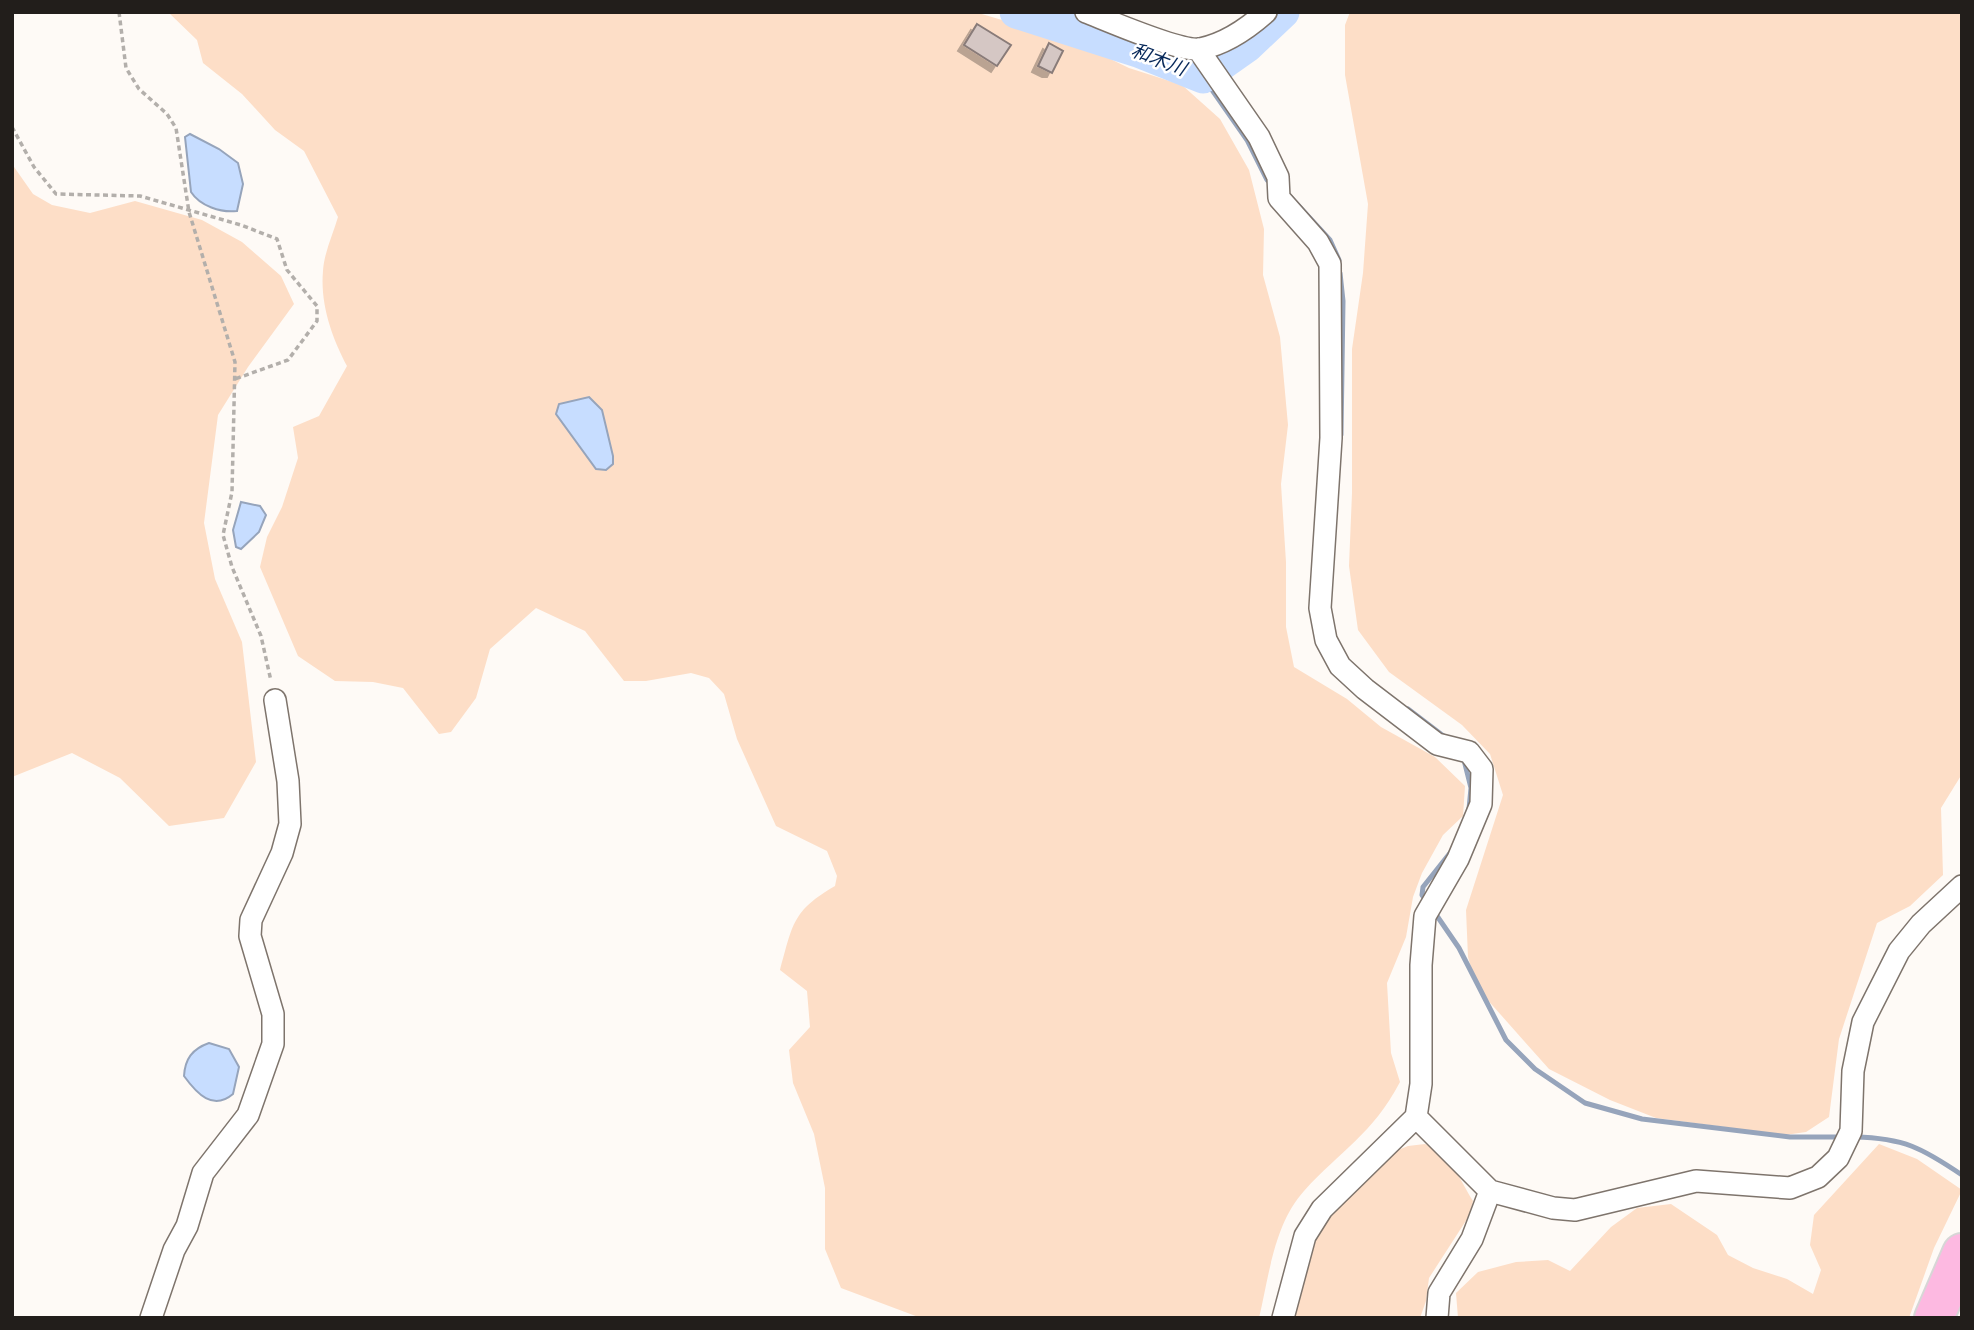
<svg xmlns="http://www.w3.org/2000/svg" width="1974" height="1330" font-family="'Open Sans','Noto Sans JP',sans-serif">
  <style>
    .green { fill: #fddec7 }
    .water { fill: #c7ddff; stroke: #96a4bb; stroke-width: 2 }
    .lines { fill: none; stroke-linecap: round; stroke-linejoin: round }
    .stream { stroke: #96a4bb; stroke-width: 5 }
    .river { stroke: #c7ddff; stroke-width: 33 }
    .building { fill: #d5c7c4; stroke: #897b79; stroke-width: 2; filter: url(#shadow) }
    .minor-casing { stroke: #7e746c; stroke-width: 24 }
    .motorway-casing { stroke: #d7d6d6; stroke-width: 42 }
    .path { stroke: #b3afab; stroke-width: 3.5; stroke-dasharray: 5 3.5; stroke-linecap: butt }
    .minor { stroke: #fff; stroke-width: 21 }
    .motorway { stroke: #fdb9e1; stroke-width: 38 }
    .labels { text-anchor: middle; stroke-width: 5; stroke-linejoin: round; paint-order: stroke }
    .water-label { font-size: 19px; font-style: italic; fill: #08295a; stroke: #fff }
  </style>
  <defs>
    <filter id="shadow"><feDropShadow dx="-6" dy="6" stdDeviation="0" flood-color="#0004"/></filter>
  </defs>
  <rect width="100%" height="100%" fill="#fefaf6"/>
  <path class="green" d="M168 12H975L1073 41 1129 68 1182 85 1220 119 1249 170 1264 229 1263 275 1280 337 1288 425 1281 484 1286 562V627L1294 667 1347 699 1381 727 1435 757 1465 786 1463 816 1443 835 1422 873 1413 897 1406 937 1387 983 1391 1053 1400 1082C1372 1135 1341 1150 1304 1191 1274 1224 1269 1276 1259 1318H921L841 1288 825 1249V1188L814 1134 793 1083 789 1050 810 1027 807 991 780 970C793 924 792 911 835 886L837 876 827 851 776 826 737 739 724 694 709 678 691 673 646 681H624L585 631 536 608 490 649 476 698 451 732 439 734 403 688 373 682 335 681 298 656 260 567 267 537 282 507 298 458 293 427 319 416 347 366C332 338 320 304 323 271 324 253 333 234 338 217L304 151 275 130 242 94 203 63 197 40Z
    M1350 12H1962V774L1941 808 1943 875 1910 906 1877 923 1839 1039 1829 1117 1806 1132 1785 1135 1656 1118 1610 1100 1549 1069 1477 988 1468 957 1466 910 1503 795 1490 754 1462 725 1389 672 1358 630 1349 566 1352 493V349L1363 273 1368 204 1345 75V25Z
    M12 164 33 194 52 205 90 213 135 201 202 220 242 242 281 276 294 304 248 367 218 415 204 523 215 579 242 642 256 762 224 818 169 826 120 778 72 753 12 777Z
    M1425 1144C1450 1153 1460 1180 1473 1201L1469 1216 1429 1278 1426 1301 1420 1318H1295L1308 1255 1327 1217 1386 1155 1408 1146Z
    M1879 1144 1917 1159 1962 1190 1934 1248 1909 1318H1458L1456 1293 1478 1272 1516 1262 1548 1260 1570 1271 1611 1227 1637 1208 1671 1204 1717 1235 1728 1255 1753 1268 1787 1279 1813 1294 1821 1270 1810 1245 1814 1215Z"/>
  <path class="water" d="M190 134 219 149 238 163 243 184 237 211C221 213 200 206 191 192L185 137Z
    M589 397 602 410 613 456V464L606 470 596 469 556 414 559 404Z
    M241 502 260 506 266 515 259 532 241 549 236 547 233 530Z
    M209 1043 229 1049 239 1067 233 1094C213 1111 197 1094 184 1076 185 1059 192 1049 209 1043Z"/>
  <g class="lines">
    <path class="stream" d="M1203 77 1247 140 1267 180 1274 184
      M1285 191 1330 240 1339 260
      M1340 273 1343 301 1341 435
      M1408 709 1450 741
      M1464 760 1471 788 1469 809
      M1427 902 1422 895 1423 887 1450 853
      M1435 913 1459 948 1506 1040 1535 1069 1585 1103 1642 1119 1790 1137H1842
      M1855 1137C1904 1138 1922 1148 1962 1175"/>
    <path class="river" d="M1016 12 1138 51 1203 77 1247 46 1283 12"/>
  </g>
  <path class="building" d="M977 24 1011 45 997 66 964 45Z
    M1049 43 1063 51 1052 73 1038 66Z"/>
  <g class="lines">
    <g class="minor-casing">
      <path id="minor" d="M1086 12C1109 21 1180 52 1200 49 1225 44 1247 29 1266 12
        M1198 49 1259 137 1278 177 1279 198 1318 242 1330 264 1331 438 1320 608 1326 640 1340 666 1365 689 1437 744 1469 752 1482 769 1481 804 1458 859 1425 916 1421 965V1084L1416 1117 1322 1209 1305 1236 1283 1318
        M1416 1117 1490 1191 1553 1208 1575 1210 1696 1181 1790 1188 1818 1177 1838 1158 1851 1131 1853 1071 1863 1022 1899 951 1921 924 1962 886
        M151 1318 174 1250 187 1226 203 1173 248 1115 273 1044V1014L250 936 251 920 282 853 290 824 288 781 275 700
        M1437 1318 1439 1293 1472 1239 1490 1191"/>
    </g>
    <g class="motorway-casing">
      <path id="motorway" d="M1934 1318 1962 1253"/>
    </g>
    <path class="path" d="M119 12 126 68 139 89 167 114 176 128 189 212 235 362 232 492 223 535 232 567 261 636 271 681
      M12 127 34 167 56 194 140 196 241 225 277 239 287 270 317 306V321L288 360 235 379"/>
    <use href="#minor" class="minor"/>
    <use href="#motorway" class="motorway"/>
  </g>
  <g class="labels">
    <g class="water-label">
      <text transform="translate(1159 59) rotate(21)" y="7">和木川</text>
    </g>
  </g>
  <rect width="1974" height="1330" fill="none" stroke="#221e1b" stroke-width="28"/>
</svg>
